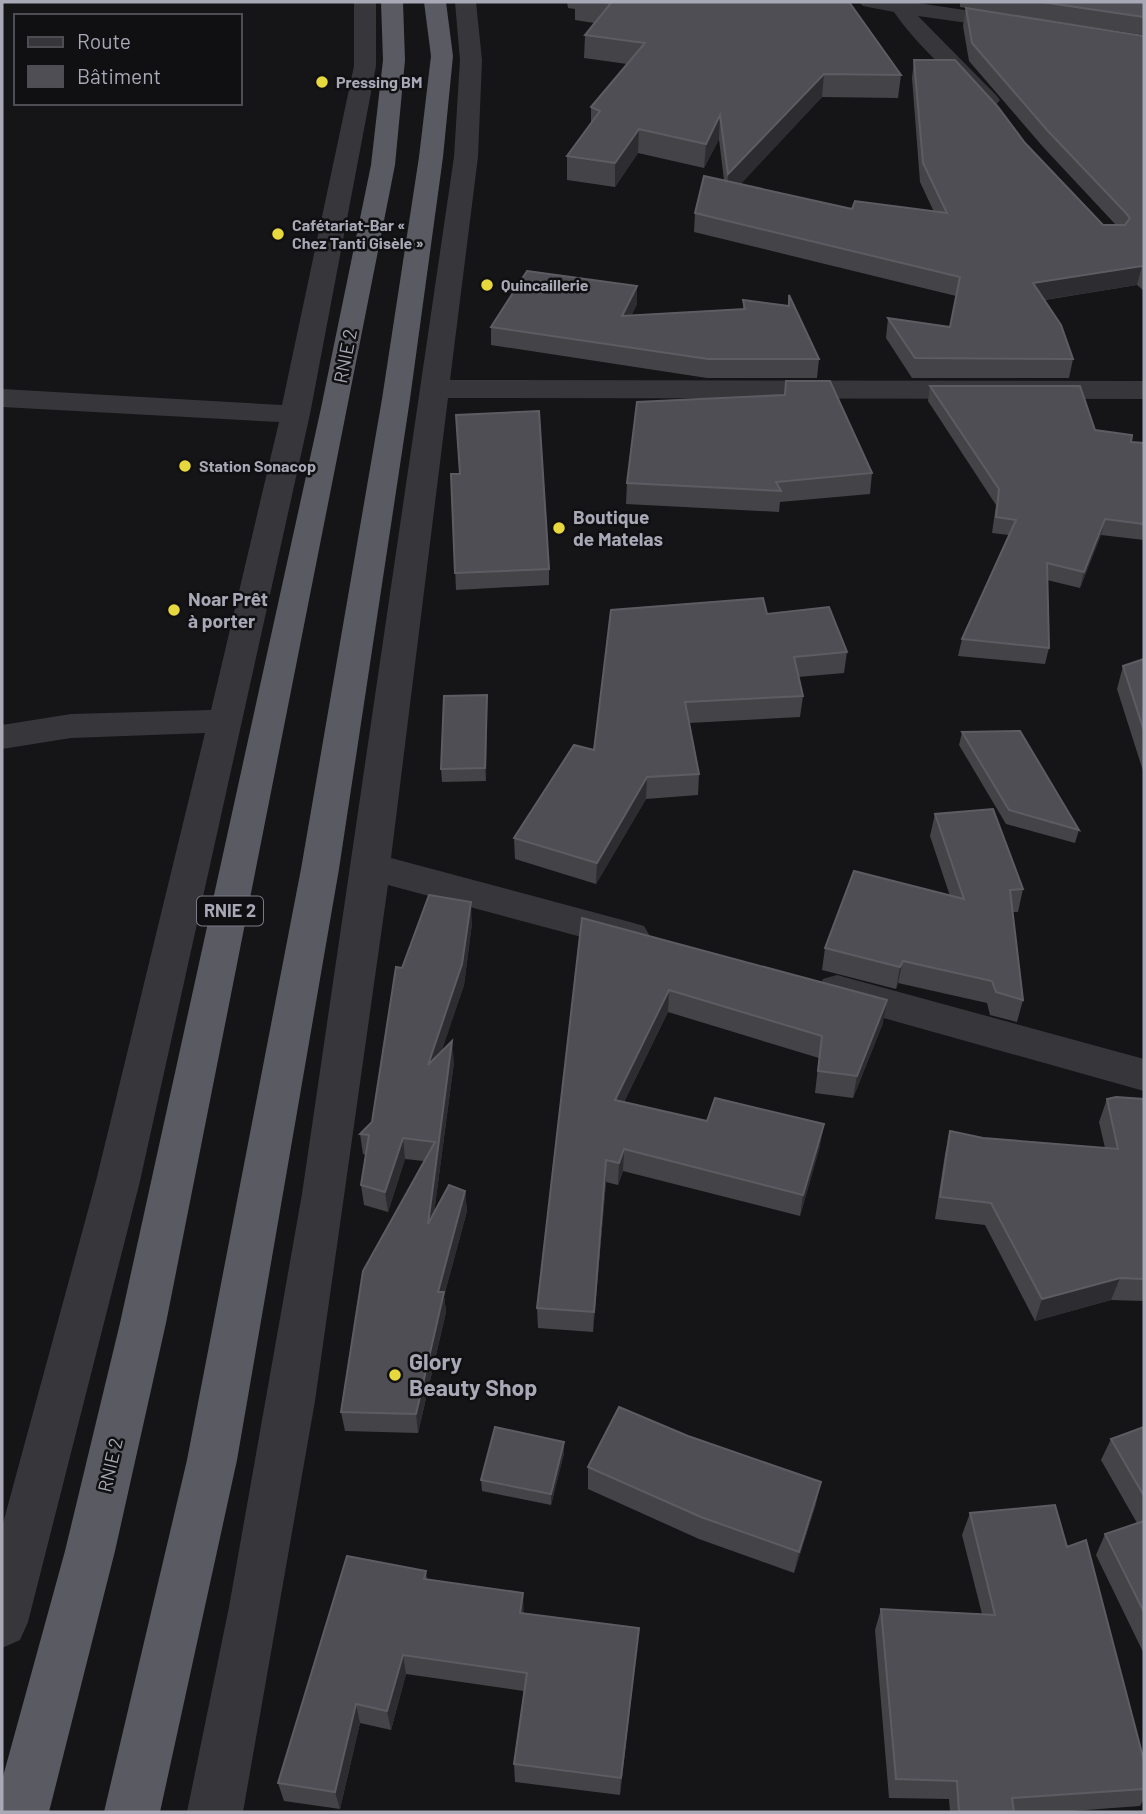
<svg xmlns="http://www.w3.org/2000/svg" width="1146" height="1814" font-family="Barlow,sans-serif">
  <style>
    .lines { fill: none; stroke-linecap: round; stroke-linejoin: round }
    .minor { fill: #37363b; fill-rule: evenodd }
    .trunk { fill: #5a5a63; fill-rule: evenodd }
    .wall { fill: #444448 }
    .shaded-wall { fill: #2d2c30 }
    .building { fill: #4f4e54; stroke: #5d5c63; stroke-width: 2 }
    .poi-dot { fill: #e7d83d; stroke: #101012; stroke-width: 2.5 }
    .labels { text-anchor: middle; stroke-width: 5; stroke-linejoin: round; paint-order: stroke }
    .far-poi-label { font-size: 16px; font-weight: bold; fill: #a8a8b6; stroke: #101012; text-anchor: start }
    .shield { fill: #101012; stroke: #7a7a85; stroke-width: 2 }
    .shield-label { font-size: 18px; font-weight: bold; fill: #a8a8b6 }
    .street-label { font-size: 19px; fill: #a8a8b6; stroke: #101012 }
    .poi-label { font-size: 19px; font-weight: bold; fill: #a8a8b6; stroke: #101012; text-anchor: start }
    .near-poi-label { font-size: 23px; font-weight: bold; fill: #a8a8b6; stroke: #101012; text-anchor: start }
  </style>
  <rect width="100%" height="100%" fill="#151517"/>
  <g class="lines">
    <path class="minor" d="M354 2H376V66L310 414 140 1181 28 1622 20 1640 2 1648V1527L96 1181 205 733 71 738 2 749V725L71 714 211 710 279 422 2 407V389L282 405 354 66Z
      M455 2H476L482 60 478 157 450 380 1144 381V399L448 398 391 858 630 922 644 926 650 936 644 946 630 950 388 885 315 1401 243 1812H187L229 1607 302 1194 454 157 460 60Z
      M859 2H911L1025 19 1028 24 1025 29 1017 30 918 16 996 95 1000 100 996 105H980C952 74 917 46 894 12L863 6Z
      M837 975 1144 1059V1091L823 1001 817 990 823 979Z"/>
    <path class="trunk" d="M381 2H403L405 60 395 165 166 1323 115 1551 49 1812H2V1780L65 1551 120 1323 321 408 371 165 383 60Z
      M424 2H446L453 56 443 157 410 399 339 869 237 1460 160 1812H104L187 1460 301 869 382 399 419 157 431 56Z"/>
  </g>
  <path class="wall" d="M567 2H849L901 75 898 98 822 97 740 184 852 209 934 212 920 182 912 78 914 60 1025 143 1103 225H1116L1044 148 969 61 963 26 966 8 1144 36V291L1137 285 1045 300 1073 359 1069 378H912L886 338 888 318 950 327 956 296 694 232 695 213 724 180 719 139 704 168 638 153 615 187 567 180V156L591 124V107L627 64 584 58 585 35 594 23 575 20V9L568 8Z
    M960 2H1144V35L960 7Z
    M637 286V304L631 316 743 309V300L819 359 817 378H707L491 345V327Z
    M786 381 872 473 870 494 780 502 779 512 626 504 627 483 784 395Z
    M930 386 1095 430 1131 442 1144 443V540L1101 535 1080 588 1047 580 1049 648 1045 664 958 656 962 639 1009 535 992 533 996 505 928 401Z
    M451 474 549 569V585L456 590Z
    M767 614 847 652 844 673 798 677 803 696 800 717 689 723 699 774 698 795 646 799 596 884 515 859 514 838 594 750Z
    M1144 659V774L1117 689 1123 666Z
    M487 695 486 781 442 782 441 769Z
    M962 732 1079 830 1075 843 1006 824 959 745Z
    M935 814 1023 889 1018 912H1012L1023 1000 1017 1022 990 1015 987 1003 898 983 896 989 822 970 825 948 950 896 930 836Z
    M582 918 883 1023 853 1098 815 1093 819 1058 668 1012 624 1102 820 1146 800 1216 623 1171 618 1185 606 1182 593 1332 538 1328 537 1308Z
    M472 923 464 985 441 1052 454 1062 434 1213 465 1191 467 1211 444 1296 446 1312 418 1433 345 1431 341 1412 424 1161 405 1159 388 1212 364 1205 361 1185 366 1155 363 1154 360 1134 372 1122 402 968Z
    M1107 1099H1144V1301L1111 1300 1035 1321 985 1225 935 1219 945 1154 950 1131 983 1138 1105 1148 1099 1122Z
    M1144 1427V1654L1096 1555 1105 1534 1137 1523 1101 1460 1111 1439Z
    M564 1453 551 1505 482 1491 481 1480Z
    M588 1467 816 1504 794 1573 699 1539 588 1489Z
    M970 1513 1067 1547 1144 1761V1799L1140 1806 1059 1812H950L949 1799 889 1798 875 1630 881 1609 982 1614 962 1535Z
    M426 1571 427 1580 524 1613 639 1628 620 1795 515 1782 514 1764 524 1691 406 1674 391 1730 360 1723 340 1809 284 1801 278 1783Z"/>
  <path class="shaded-wall" d="M824 74 822 97 727 199 728 174Z
    M720 115 719 139 704 168 706 144Z
    M639 129 638 153 615 187V163Z
    M1142 266 1137 285 1030 302 1033 283Z
    M637 286V304L622 335V316Z
    M1105 519 1101 535 1080 588 1084 572Z
    M487 695V708L486 781 485 768Z
    M647 777 646 799 596 884 597 863Z
    M471 902 472 923 464 985 430 1086 428 1065Z
    M903 961 898 983 896 989 900 967Z
    M669 990 668 1012 614 1122 615 1100Z
    M887 1000 883 1023 853 1098 857 1076Z
    M452 1041 454 1062 430 1244 428 1224Z
    M824 1124 820 1146 800 1216 803 1195Z
    M403 1138 405 1159 388 1212 385 1192Z
    M624 1149 623 1171 618 1185 619 1163Z
    M606 1160V1182L593 1332 594 1312Z
    M465 1191 467 1211 444 1296 446 1312 418 1433 416 1414 438 1292Z
    M1120 1278 1111 1300 1035 1321 1042 1299Z
    M564 1442V1453L551 1505V1494Z
    M821 1482 816 1504 794 1573 799 1552Z
    M523 1593 524 1613H520Z
    M639 1628 637 1647 620 1795 621 1778Z
    M403 1655 406 1674 391 1730 387 1711Z
    M356 1704 360 1723 340 1809 335 1792Z"/>
  <path class="building" d="M603 2H849L901 75 824 74 728 174 720 115 706 144 639 129 615 163 567 156 600 111 591 107 645 43 585 35 611 3Z
    M1042 2H1144V17Z
    M966 8 1144 36V268L1142 266 1033 283 1061 325 1073 359 915 358 888 318 950 327 960 277 695 213 704 176 852 209 855 201 947 213 923 163 914 60H955L998 107 1025 143 1103 225H1125L1130 218 1125 212 1047 130 972 43Z
    M527 271 637 286 622 316 745 309 743 300 789 306V295L819 359H708L491 327Z
    M786 381H830L872 473 776 482 781 491 627 483 637 402 785 395Z
    M930 386H1080L1095 430 1132 435 1131 442 1144 443V524L1105 519 1084 572 1047 563 1049 648 962 639 1016 520 996 517 999 489Z
    M539 411 549 569 455 573 451 474H460L456 415Z
    M763 598 767 614 829 607 847 652 794 657 803 696 685 702 699 774 647 777 597 863 514 838 574 745 594 750 611 610Z
    M1144 659V731L1123 666Z
    M487 695 485 768 441 769 444 696Z
    M1020 731 1079 830 1009 810 962 732Z
    M993 809 1023 889 1010 890 1023 1000 996 992 992 981 903 961 900 967 825 948 854 871 964 899 935 814Z
    M429 895 471 902 462 964 428 1065 452 1041 428 1224 449 1185 465 1191 438 1292H444L416 1414 341 1412 363 1271 435 1142 403 1138 385 1192 361 1185 369 1135 360 1134 372 1122 396 967 402 968Z
    M582 918 887 1000 857 1076 818 1071 822 1036 669 990 615 1100 707 1121 715 1098 824 1124 803 1195 624 1149 619 1163 606 1160 594 1312 537 1308Z
    M1116 1097 1144 1099V1279L1120 1278 1042 1299 991 1203 940 1197 950 1131 983 1138 1118 1149 1107 1099Z
    M619 1407 688 1436 821 1482 799 1552 701 1517 588 1467Z
    M495 1427 564 1442 551 1494 481 1480Z
    M1144 1427V1496L1111 1439Z
    M1055 1505 1067 1547 1086 1540 1144 1761V1789L1012 1798 1014 1812H959L957 1781 896 1779 881 1609 995 1615 970 1513Z
    M1144 1521V1612L1105 1534Z
    M347 1556 426 1571 424 1579 523 1593 520 1613 639 1628 621 1778 514 1764 527 1673 403 1655 387 1711 356 1704 335 1792 278 1783Z"/>
  <g class="poi-dot">
    <circle cx="322" cy="82" r="7"/>
    <circle cx="278" cy="234" r="7"/>
    <circle cx="487" cy="285" r="7"/>
    <circle cx="185" cy="466" r="7"/>
    <circle cx="559" cy="528" r="7"/>
    <circle cx="174" cy="610" r="7"/>
    <circle cx="395" cy="1375" r="7"/>
  </g>
  <g class="labels">
    <g class="far-poi-label">
      <text x="336" y="88">Pressing BM</text>
      <text x="292" y="231">Cafétariat-Bar «<tspan x="292" dy="18">Chez Tanti Gisèle »</tspan></text>
      <text x="501" y="291">Quincaillerie</text>
      <text x="199" y="472">Station Sonacop</text>
    </g>
    <rect class="shield" x="197" y="896.5" width="66" height="29" rx="5"/>
    <g class="shield-label">
      <text x="230" y="917">RNIE 2</text>
    </g>
    <g class="street-label">
      <text transform="translate(345 356) rotate(-79)" y="7">RNIE 2</text>
      <text transform="translate(110 1465) rotate(-77)" y="7">RNIE 2</text>
    </g>
    <g class="poi-label">
      <text x="573" y="524">Boutique<tspan x="573" dy="22">de Matelas</tspan></text>
      <text x="188" y="606">Noar Prêt<tspan x="188" dy="22">à porter</tspan></text>
    </g>
    <g class="near-poi-label">
      <text x="409" y="1370">Glory<tspan x="409" dy="26">Beauty Shop</tspan></text>
    </g>
  </g>
  <rect width="1146" height="1814" fill="none" stroke="#a8a8b6" stroke-width="7"/>
  <rect x="14" y="14" width="228" height="91" fill="#101012" stroke="#4d4d54" stroke-width="2"/>
  <rect x="28" y="37" width="35" height="10" fill="#37363b" stroke="#4d4d54" stroke-width="2"/>
  <text x="77" y="49" font-size="21" fill="#a8a8b6">Route</text>
  <rect x="28" y="66" width="35" height="21" fill="#4f4e54" stroke="#4d4d54" stroke-width="2"/>
  <text x="77" y="84" font-size="21" fill="#a8a8b6">Bâtiment</text>
</svg>
